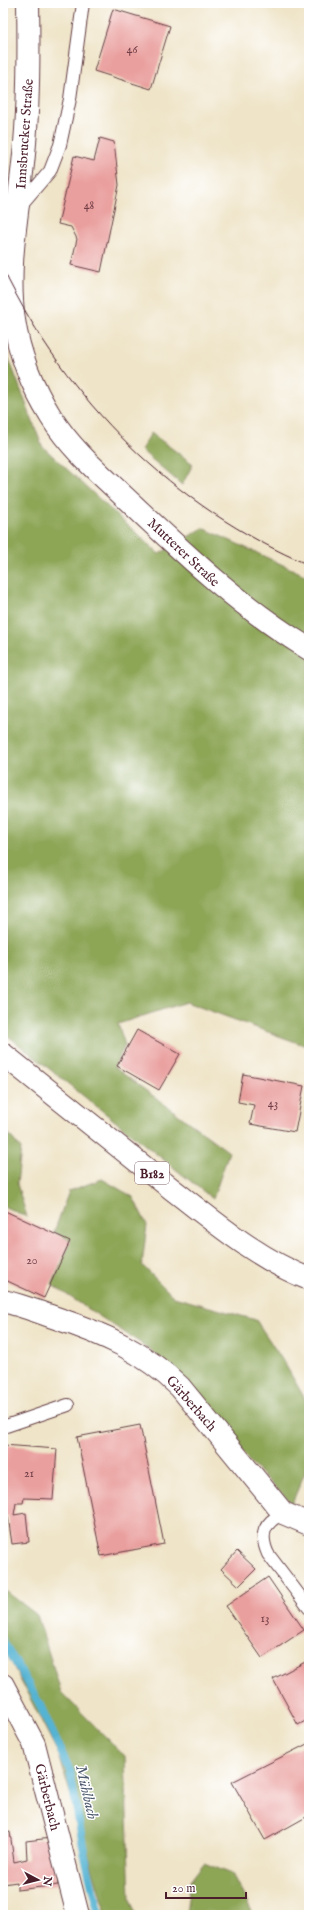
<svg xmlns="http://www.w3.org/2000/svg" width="312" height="1918" font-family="'IM FELL English',serif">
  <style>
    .forest { fill: #8da657; stroke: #6c6241 }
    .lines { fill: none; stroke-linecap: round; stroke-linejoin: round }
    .stream { stroke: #54b3d3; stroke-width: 8 }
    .building { fill: #e99f9d }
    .service-casing { stroke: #633d43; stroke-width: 14 }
    .minor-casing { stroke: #633d43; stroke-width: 24 }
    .secondary-casing { stroke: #633d43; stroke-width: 24 }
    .primary-casing { stroke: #633d43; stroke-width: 24 }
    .service { stroke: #fff; stroke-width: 12 }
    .minor { stroke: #fff; stroke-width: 22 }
    .secondary { stroke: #fff; stroke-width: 22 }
    .primary { stroke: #fff; stroke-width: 22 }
    .tram { stroke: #4a1f2b; stroke-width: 1 }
    .labels { text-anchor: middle; stroke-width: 3; stroke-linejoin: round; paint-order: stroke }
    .number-label { font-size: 12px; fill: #723f48 }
    .shield { fill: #fff; stroke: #80626b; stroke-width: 1 }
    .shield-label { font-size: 13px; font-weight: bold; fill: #4a1f2b }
    .street-label { font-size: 14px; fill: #4a1f2b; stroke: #fff }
    .water-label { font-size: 15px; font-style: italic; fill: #4e5a6e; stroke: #fff }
  </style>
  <rect width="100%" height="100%" fill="#fff"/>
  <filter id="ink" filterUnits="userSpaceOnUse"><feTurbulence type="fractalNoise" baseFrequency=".025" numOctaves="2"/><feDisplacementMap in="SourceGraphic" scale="8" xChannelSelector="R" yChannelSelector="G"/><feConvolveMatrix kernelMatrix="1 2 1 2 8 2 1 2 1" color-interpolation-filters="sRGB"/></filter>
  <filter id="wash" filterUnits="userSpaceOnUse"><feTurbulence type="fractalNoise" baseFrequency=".012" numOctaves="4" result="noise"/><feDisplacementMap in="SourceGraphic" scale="16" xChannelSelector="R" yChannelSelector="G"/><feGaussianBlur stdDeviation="0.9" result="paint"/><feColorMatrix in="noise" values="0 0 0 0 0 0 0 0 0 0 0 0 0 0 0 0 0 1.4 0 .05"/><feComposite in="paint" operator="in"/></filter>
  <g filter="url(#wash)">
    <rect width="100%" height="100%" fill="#efe4c8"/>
    <path class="forest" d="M3 343 42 446 159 554 203 528 309 577V1047L186 1002 118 1024 125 1045 114 1067 229 1152 213 1199 3 1032Z
      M151 433 193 464 182 485 141 450Z
      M3 1127 21 1149 17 1184 27 1217 3 1206Z
      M102 1179 133 1197 147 1225 142 1265 174 1297 256 1320 285 1364 309 1406V1463L292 1503 251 1464 199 1396 151 1350 52 1285 71 1241 54 1232 69 1191Z
      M3 1589 37 1615 61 1692 125 1756 130 1899 136 1915H106L59 1755 3 1646Z
      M204 1863 232 1874 254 1915H186L190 1881Z"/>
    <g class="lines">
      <path class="stream" d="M3 1641 39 1703 70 1771 85 1857 99 1915"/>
    </g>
    <g id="blocks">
      <path class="building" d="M113 9 170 26 151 89 94 71Z
        M100 138 114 142 119 185 101 272 71 265 77 239 71 227 58 224 74 156 94 161Z
        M137 1030 180 1054 159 1090 117 1066Z
        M243 1074 304 1086 295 1132 250 1124 254 1105 238 1102Z
        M3 1210 70 1241 44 1298 3 1279Z
        M140 1425 164 1544 101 1556 77 1437Z
        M3 1445 57 1449 53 1499 24 1498 23 1503H16L14 1515 26 1513 29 1542 12 1544 8 1516 3 1515Z
        M237 1551 256 1569 239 1586 221 1569Z
        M268 1577 304 1630 262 1658 226 1606Z
        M309 1660V1719L298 1725 273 1679Z
        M309 1743V1818L308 1816 265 1840 232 1782Z
        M10 1832 14 1862 27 1859 26 1841 51 1838 58 1885 17 1890V1882L3 1884V1833Z"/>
    </g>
  </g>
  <g filter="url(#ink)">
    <use href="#blocks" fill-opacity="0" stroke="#633d43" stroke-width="1"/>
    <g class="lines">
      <g class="service-casing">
        <path id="service" d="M20 206 50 171 60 145 70 99 83 3
          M3 1427 68 1405
          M283 1513C264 1523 259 1534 268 1554L309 1608"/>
      </g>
      <g class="minor-casing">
        <path id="minor" d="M3 1301C21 1305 38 1312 56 1318 104 1334 143 1351 180 1387L283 1513 309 1524
          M3 1685 34 1744 78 1915"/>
      </g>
      <g class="secondary-casing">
        <path id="secondary" d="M28 3C29 53 29 104 24 154 19 208 6 265 14 320 19 354 33 388 51 417 72 451 104 477 133 505 188 557 243 609 309 649"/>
      </g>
      <g class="primary-casing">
        <path id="primary" d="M3 1054C60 1099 116 1145 173 1190 216 1223 258 1259 309 1279"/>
      </g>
      <use href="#service" class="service"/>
      <use href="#minor" class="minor"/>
      <use href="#secondary" class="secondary"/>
      <use href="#primary" class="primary"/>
      <path class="tram" d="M3 269C66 400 174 508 309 565"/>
    </g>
  </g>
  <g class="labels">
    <g class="number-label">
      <text x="132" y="53">46</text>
      <text x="89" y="209">48</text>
      <text x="273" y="1107">43</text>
      <text x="32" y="1264">20</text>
      <text x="29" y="1477">21</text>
      <text x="265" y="1622">13</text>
    </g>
    <rect class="shield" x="135" y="1162" width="34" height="22" rx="3"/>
    <g class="shield-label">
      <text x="152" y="1178">B182</text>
    </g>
    <g class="street-label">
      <text transform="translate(24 134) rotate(-86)" y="5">Innsbrucker Straße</text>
      <text transform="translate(184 552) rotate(43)" y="5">Mutterer Straße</text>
      <text transform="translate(192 1403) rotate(49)" y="5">Gärberbach</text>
      <text transform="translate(48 1797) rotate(76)" y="5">Gärberbach</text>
    </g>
    <g class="water-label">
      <text transform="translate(87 1792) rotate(77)" y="5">Mühlbach</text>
    </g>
  </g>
  <rect width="312" height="1918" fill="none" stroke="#fff" stroke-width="16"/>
  <g transform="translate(38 1880) rotate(97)" stroke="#ffffff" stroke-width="3" paint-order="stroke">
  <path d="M0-3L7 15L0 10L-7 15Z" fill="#4a1f2b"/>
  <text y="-6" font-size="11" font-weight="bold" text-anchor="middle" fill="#4a1f2b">N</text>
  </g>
  <path d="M166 1892v6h80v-6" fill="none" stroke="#4a1f2b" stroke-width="2"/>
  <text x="172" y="1892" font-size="12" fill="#4a1f2b" stroke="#ffffff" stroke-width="3" paint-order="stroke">20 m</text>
</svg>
